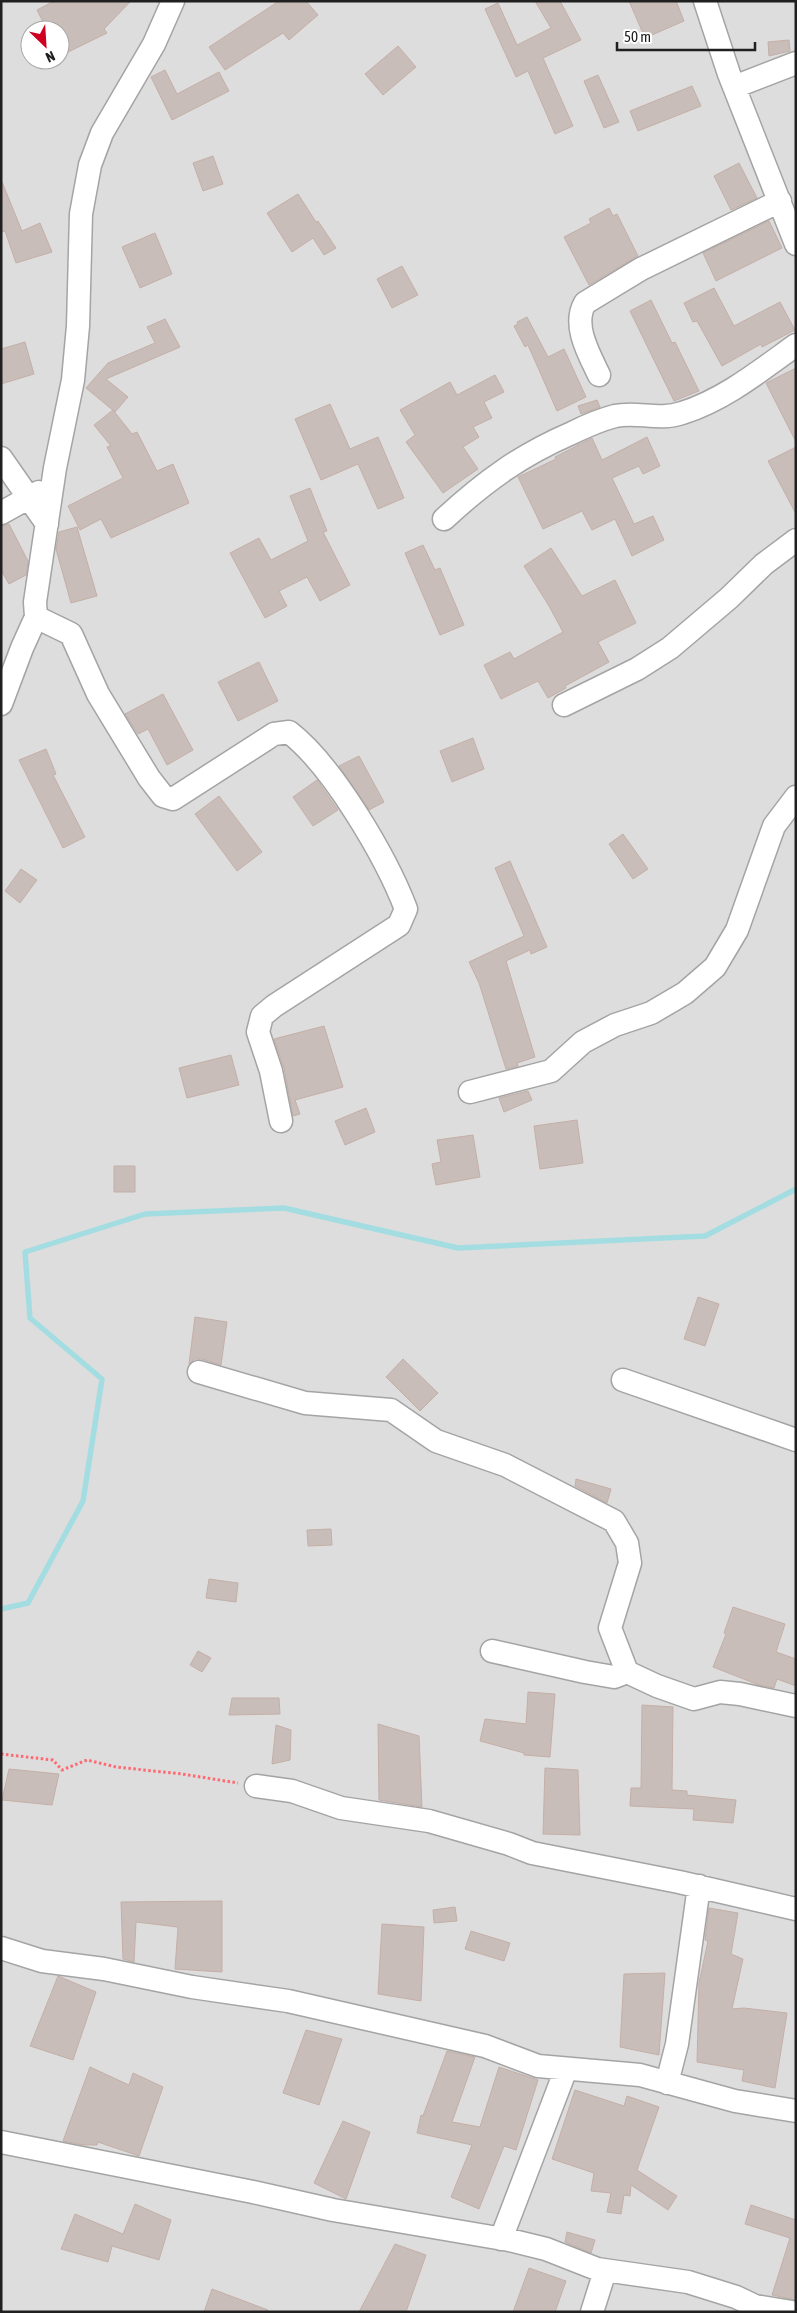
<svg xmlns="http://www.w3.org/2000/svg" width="797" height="2313" font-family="'Asap Condensed',sans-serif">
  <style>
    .residential { fill: #dedddd; fill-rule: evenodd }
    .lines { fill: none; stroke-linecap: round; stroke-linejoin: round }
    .stream { stroke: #a4dde1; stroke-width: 5.5 }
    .building { fill: #c9bdb9; stroke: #c4afa7 }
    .minor-casing { stroke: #a4a4a4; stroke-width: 25 }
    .path { stroke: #ff6972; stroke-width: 3; stroke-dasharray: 2.5 2.5; stroke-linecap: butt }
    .minor { stroke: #fff; stroke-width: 22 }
  </style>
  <rect width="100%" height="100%" fill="#f1ebe6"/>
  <path class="residential" d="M1 1H796V2312H1ZM30 30H60V60H30Z"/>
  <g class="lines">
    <path class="stream" d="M1 1609 28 1603 83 1501 102 1379 30 1318 25 1252 145 1214 284 1208 458 1248 705 1236 796 1189"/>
  </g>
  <path class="building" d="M54 1H131L104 29 107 33 60 56V30H47L37 10Z
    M279 1H306L318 15 289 40 283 33 225 70 209 47Z
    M535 1H560L581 40 543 58 573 126 555 134 528 71 516 77 485 9 498 3 517 45 551 28Z
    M629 1H676L684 21 645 38Z
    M789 40 790 51 769 56 768 42Z
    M398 46 416 67 383 95 365 74Z
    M165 70 177 94 219 72 229 91 172 120 151 77Z
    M598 75 619 122 604 128 584 81Z
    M692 86 701 106 638 131 630 111Z
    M213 156 223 184 203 191 193 163Z
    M739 163 757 198 731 210 714 176Z
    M2 182 22 231 40 223 52 252 16 263 5 231 1 232Z
    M298 194 316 222 318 221 336 248 324 255 313 238 292 252 267 213Z
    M609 208 613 216 617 214 638 256 589 285 564 237 591 223 589 219Z
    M769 221 782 248 716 281 703 253Z
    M155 233 172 274 140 288 122 247Z
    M402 266 418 295 392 308 377 279Z
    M714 288 734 326 780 302 795 330 762 347 761 344 722 366 697 321 693 322 684 303Z
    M651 300 672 343 675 342 699 391 674 401 630 311Z
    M527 317 548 357 564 349 586 397 557 411 528 345 525 347 514 326 518 324 517 322Z
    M165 319 180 347 106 379 128 397 115 412 86 388 108 363 155 343 147 327Z
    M25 342 34 374 1 384V349Z
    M796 368V442L766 383Z
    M495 375 504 392 484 402 492 418 473 427 479 437 463 447 478 469 443 493 406 442 415 435 400 410 450 382 457 395Z
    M597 400 600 407 581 414 578 406Z
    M330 404 350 449 378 437 404 498 378 509 358 464 321 480 295 419Z
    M113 410 132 434 137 432 157 471 173 464 189 503 111 538 101 519 80 530 68 506 123 478 107 447 111 446 94 425Z
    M647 437 660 466 643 474 639 466 612 478 634 524 653 516 664 540 632 556 615 519 592 530 582 511 543 529 518 477 556 459 555 457 592 438 602 460Z
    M796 447V514L768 461Z
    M310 488 327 531 323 532 350 585 320 601 307 577 279 591 287 606 265 618 230 553 259 538 271 560 308 541 290 496Z
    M9 524 28 561 26 575 9 584 1 570V526Z
    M77 527 97 596 71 603 56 549 59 532Z
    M423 545 435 570 440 568 464 625 440 635 405 553Z
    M551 548 582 596 615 580 636 623 598 642 609 662 565 686 566 688 548 698 538 681 501 699 484 665 510 652 514 659 563 632 549 606 524 566Z
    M259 662 278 701 238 721 218 682Z
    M163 694 193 750 167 765 148 729 138 734 125 714Z
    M473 738 484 769 452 782 440 751Z
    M46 749 56 774 53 775 85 837 63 848 19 760Z
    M359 756 384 802 369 810 339 766Z
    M317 780 338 810 313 826 293 797Z
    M219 796 262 852 237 871 195 814Z
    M623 834 648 869 633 879 609 844Z
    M510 861 547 947 531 954 530 950 506 961 535 1057 517 1063 518 1066 506 1069 479 983 469 962 524 936 495 868Z
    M21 869 37 880 20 903 5 891Z
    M324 1026 343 1087 295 1100 300 1114 293 1116 284 1068 274 1039Z
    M231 1055 239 1085 187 1098 179 1068Z
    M528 1091 532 1100 504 1112 499 1098Z
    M366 1108 375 1132 345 1145 335 1121Z
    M577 1120 583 1163 540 1169 534 1126Z
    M473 1135 480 1177 436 1185 432 1164 441 1162 437 1140Z
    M114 1166H135V1192H114Z
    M698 1297 719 1304 705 1346 684 1339Z
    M195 1317 227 1322 221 1365 202 1359H195L189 1364Z
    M403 1359 438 1393 420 1411 386 1377Z
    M576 1479 611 1489 607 1503 575 1486Z
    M331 1529 332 1545 308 1546 307 1530Z
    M209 1579 238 1583 236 1602 206 1598Z
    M733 1607 785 1624 776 1652 796 1659V1686L777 1679 774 1688 759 1685 713 1667 726 1634 724 1633Z
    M198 1651 211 1658 202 1672 190 1665Z
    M528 1692 555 1694 550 1757 524 1755V1753L480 1741 485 1719 526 1724Z
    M232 1698H279L280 1714 229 1715Z
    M642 1705 673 1707 672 1790 687 1791V1795L736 1800 733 1823 693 1820 694 1809 630 1806 631 1788H641Z
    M378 1724 419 1736 422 1807 379 1800Z
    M276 1725 291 1730 290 1760 272 1764Z
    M545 1768 578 1770 580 1835 543 1834Z
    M9 1769 59 1774 52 1805 2 1800Z
    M222 1901V1972L175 1969 178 1927 136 1922 134 1962 123 1959 121 1902Z
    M455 1907 457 1921 434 1923 433 1910Z
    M709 1908 738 1913 731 1954 743 1959 732 2009 744 2008 787 2013 775 2088 742 2081 744 2070 697 2062 699 1983 708 1941 705 1940Z
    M382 1924 424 1927 421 2001 378 1994Z
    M471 1931 510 1943 504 1961 465 1949Z
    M665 1973 659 2055 620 2047 624 1974Z
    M58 1976 96 1992 73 2060 30 2046Z
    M306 2030 342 2039 319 2105 283 2093Z
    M447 2051 475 2057 452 2122 480 2127 499 2067 538 2080 516 2150 504 2146 479 2209 451 2197 472 2145 417 2133 421 2115 423 2116Z
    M90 2067 129 2085 133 2073 163 2087 139 2156 98 2142 97 2145H83L63 2141Z
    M575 2090 624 2106 627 2096 659 2107 637 2170 677 2196 668 2210 631 2185 630 2196 624 2195 621 2214 607 2212 611 2193 591 2191 594 2173 552 2159Z
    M343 2121 370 2132 346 2199 314 2183Z
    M135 2204 171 2220 159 2260 112 2246 108 2262 61 2249 75 2214 123 2234Z
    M751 2205 796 2220V2300L772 2295 790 2238 745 2224Z
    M567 2232 595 2240 591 2253 565 2242Z
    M395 2244 426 2255 406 2312H359Z
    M529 2268 566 2281 555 2312H513Z
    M212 2289 268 2310V2312H204Z"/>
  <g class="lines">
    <g class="minor-casing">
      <path id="minor" d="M705 1 729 74 796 244
        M734 87 796 63
        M599 375C589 354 572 325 585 303L641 269 780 201
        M1 458 47 524
        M1 513 39 492
        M444 519C485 481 521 455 572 433 586 426 600 420 615 416 637 411 659 421 682 413 724 400 761 370 796 345
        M36 617 71 634 98 694 149 778 163 796 173 799 274 734 289 732C333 766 386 857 406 909L399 925 274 1006 262 1016 258 1032 271 1071 281 1121
        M1 704 22 648 36 617 35 602 55 468 73 380 78 326 81 214 90 165 102 133 154 44 173 1
        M564 705 637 669 670 648 729 598 764 564 796 540
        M470 1092 551 1071 583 1042 615 1025 651 1013 685 993 715 967 737 930 774 826 796 797
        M199 1372 305 1403 391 1410 436 1441 505 1465 614 1521 627 1543 630 1563 610 1628 627 1672 657 1686 694 1699 720 1692 740 1694 796 1706
        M623 1380 796 1440
        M492 1651 585 1672 614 1677 627 1672
        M256 1786 292 1791 341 1808 429 1821 509 1844 532 1853 679 1882 796 1909
        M1 1948 42 1961 104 1969 192 1987 288 2001 485 2046 538 2066 640 2075 735 2101 796 2111
        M667 2083 677 2044 699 1886
        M1 2142 253 2192 333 2210 509 2240 546 2249 597 2269 688 2282 736 2297 755 2306 792 2312
        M501 2239 566 2069
        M592 2312 605 2271"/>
    </g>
    <path class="path" d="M1 1754 53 1760 62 1770 87 1760 116 1767 182 1774 238 1783"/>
    <use href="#minor" class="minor"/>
  </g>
  <rect width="797" height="2313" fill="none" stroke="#202020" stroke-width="5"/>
  <g transform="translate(45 45) rotate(155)"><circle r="24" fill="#ffffff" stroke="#a6a6a6"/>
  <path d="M0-4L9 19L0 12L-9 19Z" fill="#d00022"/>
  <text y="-8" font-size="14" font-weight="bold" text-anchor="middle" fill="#202020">N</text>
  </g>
  <path d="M617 42v8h138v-8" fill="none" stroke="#202020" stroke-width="2.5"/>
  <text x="624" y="42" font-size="15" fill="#202020" stroke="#ffffff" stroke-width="4" paint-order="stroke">50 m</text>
</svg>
